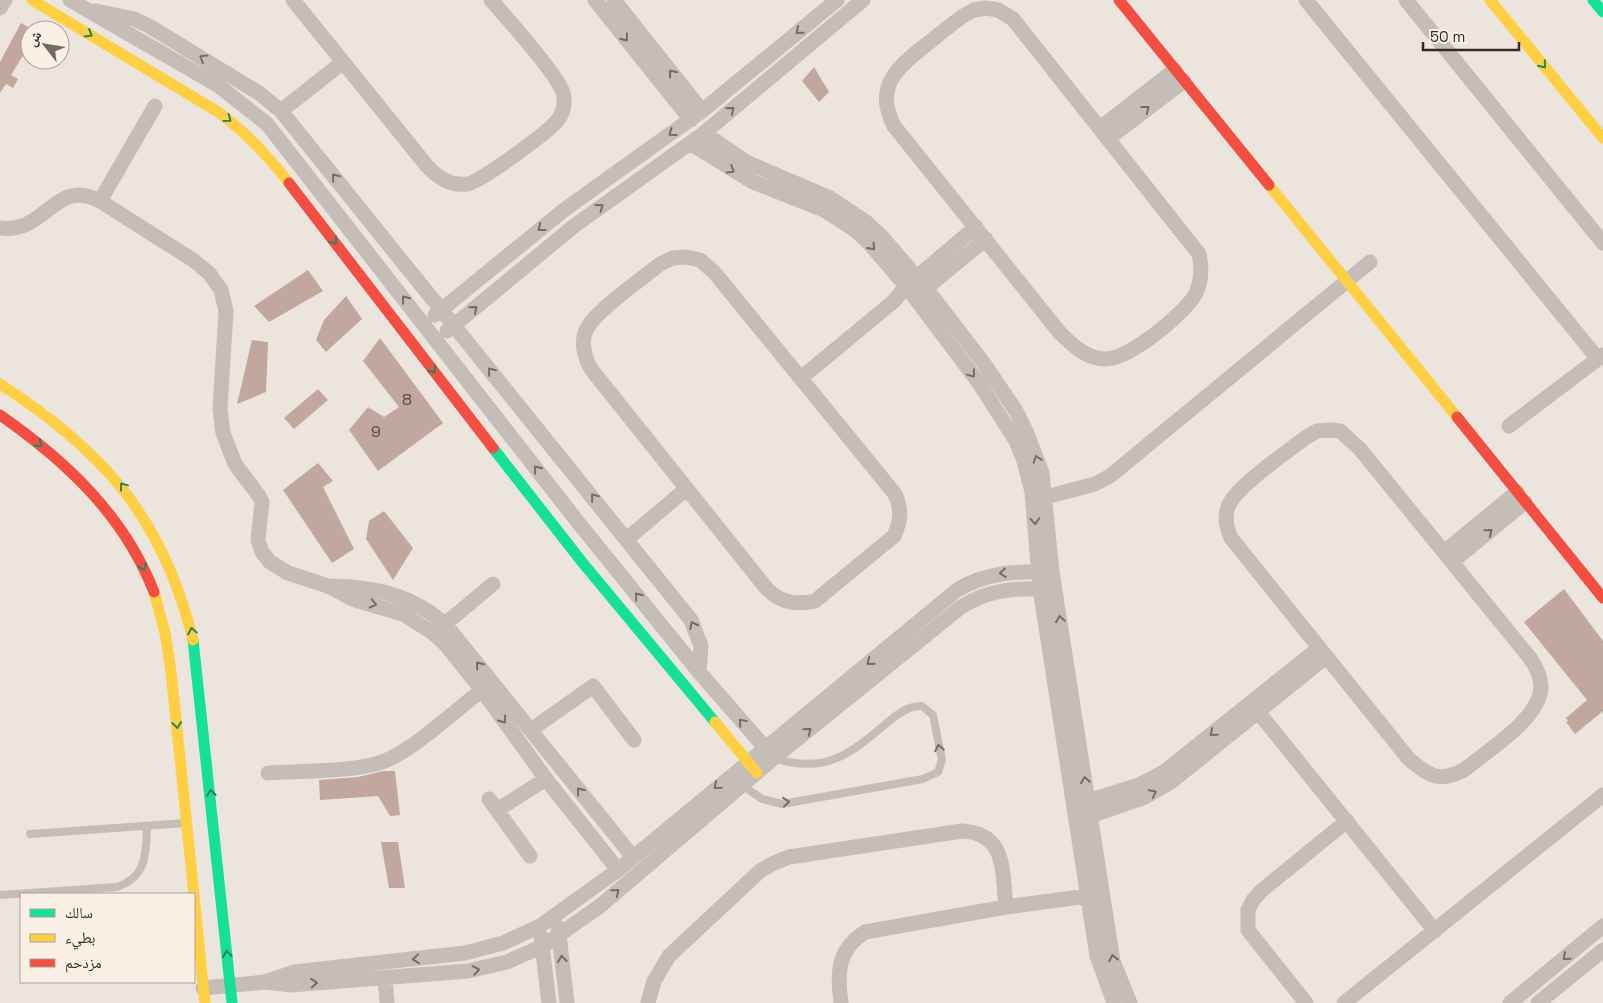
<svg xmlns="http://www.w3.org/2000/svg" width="1603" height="1003" font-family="'Space Grotesk','Noto Naskh Arabic',sans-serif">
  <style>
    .building { fill: #c1a79e }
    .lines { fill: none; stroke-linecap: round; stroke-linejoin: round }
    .lane { stroke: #c5bdb7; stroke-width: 8 }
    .street { stroke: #c5bdb7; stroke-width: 15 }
    .fast { stroke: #16e098; stroke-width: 11 }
    .slow { stroke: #ffcf43; stroke-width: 11 }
    .jam { stroke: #f24e42; stroke-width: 11 }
    .oneway { stroke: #766c67 }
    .oneway2 { stroke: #26855e }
    .labels { text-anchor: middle; stroke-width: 5; stroke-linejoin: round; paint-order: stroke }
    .number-label { font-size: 16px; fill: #584943 }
  </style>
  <rect width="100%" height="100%" fill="#ece5dd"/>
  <path class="building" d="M21 23 30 28V49H27L11 75 18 79 13 88 6 84 0 93V62Z
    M814 67 829 92 819 102 802 81Z
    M308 270 323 291 269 322 254 306Z
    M346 296 362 319 326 352 316 340 324 320Z
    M380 338 443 423 378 471 349 430 368 407 384 417 399 407 363 361Z
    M252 340 268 342 266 392 237 404Z
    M318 389 328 400 294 429 284 418Z
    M318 463 333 481 323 487 354 549 332 563 283 490Z
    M384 511 413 548 393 580 366 539 369 521Z
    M1564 589 1603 641V711L1575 734 1566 722 1568 721 1566 718 1587 700 1524 622Z
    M383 771H395L400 815 390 816 378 796 320 800 319 780 358 777Z
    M381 842H398L405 888H389Z"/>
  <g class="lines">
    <path class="lane" d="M743 786 762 799 782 804 923 779 938 772 942 760 933 715 922 706C908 706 899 713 888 722 850 754 826 775 774 758
      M30 834 186 823
      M0 895 117 887C147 877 146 853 147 826"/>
    <path class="street" d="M70 0 219 86 267 124 577 521 699 672 774 758
      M293 0 427 166C438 178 450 186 467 184 480 182 547 133 557 121 563 114 566 103 563 93 559 76 506 17 491 0
      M595 0 691 120
      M614 0 702 111
      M1306 0 1598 359
      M1406 0 1603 243
      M0 8 5 0
      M986 8 998 10 1013 19 1199 254C1202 268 1202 282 1195 295 1183 315 1129 359 1106 359 1087 359 1073 346 1060 333L894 126C875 89 894 70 922 48 936 37 949 26 963 16L974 10Z
      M96 11 134 19 149 26 259 93 281 111 691 620 701 646 699 672
      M281 111 343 62
      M1100 128 1175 70
      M704 133 746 162 830 198 866 222 882 237 926 288 985 365 1016 411 1026 431 1042 473 1052 572 1113 961 1130 1003
      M1109 138 1184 81
      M690 143 753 182 824 210 855 230 869 243 906 286 979 383 1016 441 1024 461 1032 492 1040 588 1097 956 1114 1003
      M100 201 155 106
      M0 228C47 234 54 177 100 201L193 260 209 273 221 290 226 311 220 409 223 433 235 464 259 496 262 502 258 540 262 552 270 562 288 573 328 586 355 600 403 614 433 633 446 645 482 690 546 779 618 870
      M686 257 700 260 714 272 895 494C902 510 901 520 894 536L815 601C796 605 781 603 767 589L591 369C584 356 580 342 587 328 598 309 642 279 660 264L673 258Z
      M919 294 986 239
      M435 315 564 210 702 111 837 0
      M447 331 574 226 704 133 863 0
      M801 378 894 301 906 286 976 227
      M1509 426 1603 355
      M1330 430 1340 431 1360 449 1530 658C1536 667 1541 676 1541 687 1540 719 1487 751 1464 770 1439 783 1428 776 1408 758L1231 538C1227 528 1224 518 1228 507 1234 488 1287 452 1305 438L1317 431Z
      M1046 497 1095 484 1110 476 1370 262
      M627 539 686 489
      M1444 552 1517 492
      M1452 562 1525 502
      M332 586C376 587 411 595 445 624L633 857
      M445 624 493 584
      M1259 713 1435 931
      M531 730 593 686 634 740
      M268 773C299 771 354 772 382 762 411 752 456 710 482 690
      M489 799 530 856
      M1088 801 1139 785 1164 772 1319 648
      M497 810 546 779
      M1090 816 1143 798 1171 782 1326 657
      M558 927 567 1003
      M541 937 549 1003
      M385 979 387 1003
      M267 981 294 972 465 953 503 943 540 926 618 870 957 590C985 573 1014 571 1047 572
      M203 988 266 982 291 985 468 971 507 962 543 946 600 906 774 758 961 607C989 589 1016 588 1048 589
      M648 1003 654 981 669 956 760 871 774 863 789 857 962 831C1007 833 1002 872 1006 907
      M841 1003C837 973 837 950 865 932L1006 907 1088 896
      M1306 1003 1248 930V910L1253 900 1261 891 1347 821
      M1344 1003 1603 795
      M1510 1003 1603 926
      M1538 1003 1603 950"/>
    <path class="fast" d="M1593 0 1603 12
      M493 448 582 562 715 722
      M193 640 232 1003"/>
    <path class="slow" d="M32 0 218 112C246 132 268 156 289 183
      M1490 0 1603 138
      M1269 185 1457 417
      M0 384C104 451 163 518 193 640
      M154 592 165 633 171 671 205 1003
      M715 722 757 773"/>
    <path class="jam" d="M1119 0 1269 185
      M289 183 493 448
      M0 415C66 461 124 515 154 592
      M1457 417 1603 598"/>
  </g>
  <defs><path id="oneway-chevron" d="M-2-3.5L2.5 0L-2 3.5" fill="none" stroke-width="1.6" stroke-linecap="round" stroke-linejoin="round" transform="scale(1.25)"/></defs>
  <g class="oneway">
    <use href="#oneway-chevron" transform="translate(799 31) rotate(140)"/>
    <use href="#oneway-chevron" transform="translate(625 38) rotate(51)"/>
    <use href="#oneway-chevron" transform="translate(203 58) rotate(-148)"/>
    <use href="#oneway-chevron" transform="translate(672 73) rotate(-128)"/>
    <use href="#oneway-chevron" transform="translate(1146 109) rotate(-38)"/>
    <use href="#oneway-chevron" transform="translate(731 110) rotate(-40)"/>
    <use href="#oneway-chevron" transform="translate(672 133) rotate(144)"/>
    <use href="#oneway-chevron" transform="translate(731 170) rotate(32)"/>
    <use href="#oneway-chevron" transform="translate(335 177) rotate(-129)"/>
    <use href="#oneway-chevron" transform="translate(600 207) rotate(-36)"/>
    <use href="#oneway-chevron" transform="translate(541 228) rotate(142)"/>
    <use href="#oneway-chevron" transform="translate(872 247) rotate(48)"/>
    <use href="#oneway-chevron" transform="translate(405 299) rotate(-128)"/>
    <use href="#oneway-chevron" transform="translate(474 309) rotate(-40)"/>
    <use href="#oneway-chevron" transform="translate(491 371) rotate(-129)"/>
    <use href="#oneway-chevron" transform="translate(972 374) rotate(53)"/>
    <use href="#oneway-chevron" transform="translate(1037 459) rotate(-108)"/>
    <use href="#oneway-chevron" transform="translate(537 469) rotate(-128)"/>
    <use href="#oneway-chevron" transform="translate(594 497) rotate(-129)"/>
    <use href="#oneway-chevron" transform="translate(1035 521) rotate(86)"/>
    <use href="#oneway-chevron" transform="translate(1489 532) rotate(-39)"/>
    <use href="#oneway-chevron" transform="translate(1003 573) rotate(174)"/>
    <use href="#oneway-chevron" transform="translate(638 596) rotate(-129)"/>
    <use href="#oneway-chevron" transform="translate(373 604) rotate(13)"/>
    <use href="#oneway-chevron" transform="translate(1060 619) rotate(-99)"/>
    <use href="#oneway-chevron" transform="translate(693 625) rotate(-117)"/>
    <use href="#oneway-chevron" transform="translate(870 662) rotate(141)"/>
    <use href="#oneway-chevron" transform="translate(479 665) rotate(-129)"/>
    <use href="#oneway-chevron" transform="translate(503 720) rotate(54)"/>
    <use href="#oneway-chevron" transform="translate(742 722) rotate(-130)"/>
    <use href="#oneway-chevron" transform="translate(808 731) rotate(-39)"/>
    <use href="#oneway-chevron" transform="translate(1213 733) rotate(141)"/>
    <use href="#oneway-chevron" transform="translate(939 748) rotate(-101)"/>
    <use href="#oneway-chevron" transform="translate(1085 780) rotate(-99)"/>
    <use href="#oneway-chevron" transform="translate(717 786) rotate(140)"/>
    <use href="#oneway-chevron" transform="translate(580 791) rotate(-129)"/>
    <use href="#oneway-chevron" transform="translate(1153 793) rotate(-28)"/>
    <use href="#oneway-chevron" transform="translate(786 802) rotate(-6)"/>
    <use href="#oneway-chevron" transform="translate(616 892) rotate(-40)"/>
    <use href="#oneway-chevron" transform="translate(1566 957) rotate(139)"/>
    <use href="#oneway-chevron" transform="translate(1113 958) rotate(-102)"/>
    <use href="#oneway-chevron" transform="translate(416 959) rotate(174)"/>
    <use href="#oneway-chevron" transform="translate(562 959) rotate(-96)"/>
    <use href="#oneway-chevron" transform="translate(476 970) rotate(-10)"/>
    <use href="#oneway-chevron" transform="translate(314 983) rotate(-4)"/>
  </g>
  <g class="oneway2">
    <use href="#oneway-chevron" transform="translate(89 34) rotate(31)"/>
    <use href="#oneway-chevron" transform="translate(1543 65) rotate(51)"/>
    <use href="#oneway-chevron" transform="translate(228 119) rotate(36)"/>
    <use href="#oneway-chevron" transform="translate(334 241) rotate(52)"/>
    <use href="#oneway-chevron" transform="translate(433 370) rotate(52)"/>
    <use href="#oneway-chevron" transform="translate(39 444) rotate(39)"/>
    <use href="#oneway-chevron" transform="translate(123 486) rotate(-127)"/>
    <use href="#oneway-chevron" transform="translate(143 567) rotate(64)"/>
    <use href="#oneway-chevron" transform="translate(192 631) rotate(-101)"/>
    <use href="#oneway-chevron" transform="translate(177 725) rotate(83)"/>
    <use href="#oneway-chevron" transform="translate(211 793) rotate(-96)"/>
    <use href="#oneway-chevron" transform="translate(227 954) rotate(-96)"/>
  </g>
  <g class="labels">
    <g class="number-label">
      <text x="407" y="405">8</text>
      <text x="376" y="437">9</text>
    </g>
  </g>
  <rect x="20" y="893" width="175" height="90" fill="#faefe4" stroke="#aba098"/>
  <rect x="30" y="909" width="25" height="8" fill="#16e098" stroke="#aba098"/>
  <text x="65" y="918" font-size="15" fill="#352a25">سالك</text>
  <rect x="30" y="934" width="25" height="8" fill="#ffcf43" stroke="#aba098"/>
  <text x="65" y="943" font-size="15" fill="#352a25">بطيء</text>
  <rect x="30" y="959" width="25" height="8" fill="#f24e42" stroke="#aba098"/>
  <text x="65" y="968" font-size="15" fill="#352a25">مزدحم</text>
  <g transform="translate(45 45) rotate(301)"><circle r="24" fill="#faefe4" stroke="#aba098"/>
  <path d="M0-4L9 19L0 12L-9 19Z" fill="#756b65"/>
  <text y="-8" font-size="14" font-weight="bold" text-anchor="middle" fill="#352a25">ش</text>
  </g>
  <path d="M1423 42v8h96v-8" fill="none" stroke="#352a25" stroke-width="2.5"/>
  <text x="1430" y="42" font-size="15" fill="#352a25" stroke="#faefe4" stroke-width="4" paint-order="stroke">50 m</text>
</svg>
